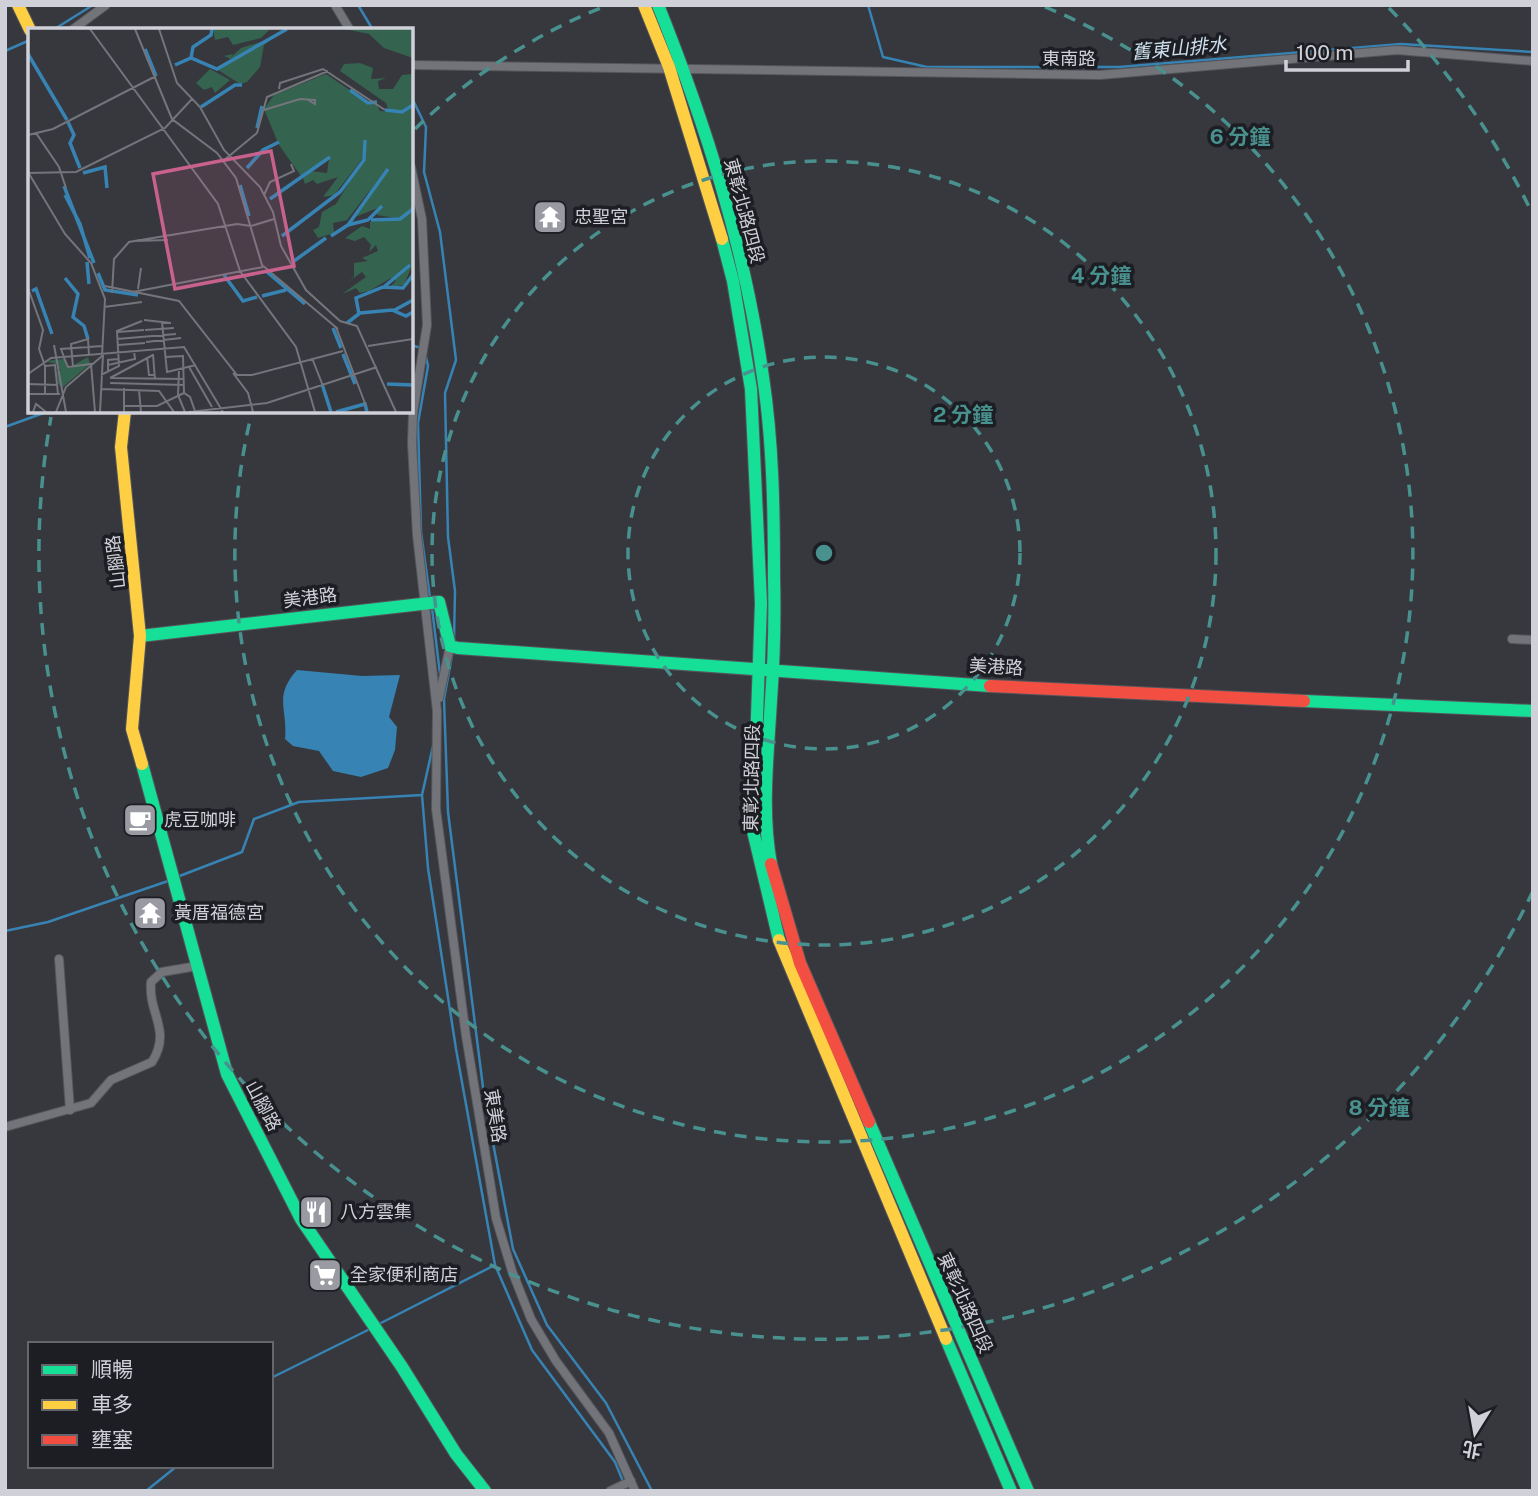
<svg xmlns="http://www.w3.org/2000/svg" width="1538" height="1496" font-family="'Public Sans','Noto Sans TC',sans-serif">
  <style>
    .water { fill: #3783b3 }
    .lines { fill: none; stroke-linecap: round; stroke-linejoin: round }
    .stream { stroke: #3783b3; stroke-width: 2.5 }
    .street-casing { stroke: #55565b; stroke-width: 10 }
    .fast-casing { stroke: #55565b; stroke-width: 14 }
    .slow-casing { stroke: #55565b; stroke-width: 14 }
    .jam-casing { stroke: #55565b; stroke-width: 14 }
    .street { stroke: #737479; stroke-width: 8 }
    .fast { stroke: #16e098; stroke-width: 12 }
    .slow { stroke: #ffcf43; stroke-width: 12 }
    .jam { stroke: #f24e42; stroke-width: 12 }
    .ring { fill: none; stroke: #49918e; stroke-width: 3.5; stroke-dasharray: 12 9 }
    .labels { text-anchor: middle; stroke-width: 7; stroke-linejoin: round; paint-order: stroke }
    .street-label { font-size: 18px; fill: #d0d1d8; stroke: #1d1e23 }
    .poi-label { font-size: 18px; fill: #d0d1d8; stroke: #1d1e23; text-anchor: start }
    .water-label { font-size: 19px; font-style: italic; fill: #cde0ee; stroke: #1d1e23 }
    .inset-river { fill: none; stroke: #3783b3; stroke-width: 3.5 }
    .inset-road { fill: none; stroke: #74757c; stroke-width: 2 }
    .view { fill: #c8628d; fill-opacity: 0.15; stroke: #c8628d; stroke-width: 3.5 }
    .inset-edge { fill: none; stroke: #d0d1d8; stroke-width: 3.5 }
    .centre { fill: #49918e; stroke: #1d1e23; stroke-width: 3.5 }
    .ring-label { font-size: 21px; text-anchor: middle; font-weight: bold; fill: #49918e; stroke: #1d1e23; stroke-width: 7; stroke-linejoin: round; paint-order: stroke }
  </style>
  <rect width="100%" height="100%" fill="#37383e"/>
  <path class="water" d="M297 670 362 676 400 675 389 717 397 727 395 750 388 768 361 777 333 771 319 751 293 746 285 739C288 708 273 697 297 670Z"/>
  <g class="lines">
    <path class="stream" d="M358 5 373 30
      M868 5 883 57 927 67H1119L1401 44 1533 52
      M53 30 93 5
      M5 51 30 40
      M411 96 426 127 424 172 440 232 456 360 445 393 448 537 455 591 454 640
      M411 345 421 348
      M426 357 428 366 418 423 421 532 430 598
      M5 427 49 411
      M432 608 440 674
      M453 650 444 699 448 812 484 1095 513 1249 547 1325 606 1403 652 1491
      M433 746 422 795 428 868 456 1049 495 1265 532 1350 615 1462 627 1491
      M177 877 242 852 254 819 299 802 422 795
      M5 931 48 922 171 880
      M377 1325 495 1265
      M271 1378 372 1328
      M146 1491 177 1466"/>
    <g class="street-casing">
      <path id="street" d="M335 5 350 30
        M72 30 106 5
        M411 65 1100 75 1397 50 1533 61
        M411 167 422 219 427 325 413 413 412 443 417 535 437 711 436 809 466 1036 496 1218 512 1271 531 1319 556 1361 609 1433 635 1491
        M1512 639 1533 640
        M439 698 450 646
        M59 959 70 1110
        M5 1127 91 1103 111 1080 152 1062C172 1030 148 1014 151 982L162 972 197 966
        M610 1491 631 1481"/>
    </g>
    <g class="fast-casing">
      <path id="fast" d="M658 5C706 125 745 248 763 377 773 443 774 511 774 578 775 619 774 660 771 700 768 755 761 810 771 864
        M722 239 733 281 751 389 761 603 753 831 779 940
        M140 636 439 602 450 646 458 648 990 686
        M1304 701 1533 711
        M142 764 227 1074 301 1219 402 1367 456 1454 485 1491
        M869 1122 1028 1491
        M946 1339 1011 1491"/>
    </g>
    <g class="slow-casing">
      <path id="slow" d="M18 5 30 30
        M644 5 669 67 722 239
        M125 411 121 447 140 636 132 729 142 764
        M779 940 946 1339"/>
    </g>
    <g class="jam-casing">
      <path id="jam" d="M990 686 1304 701
        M771 864 800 963 869 1122"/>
    </g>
    <use href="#street" class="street"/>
    <use href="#fast" class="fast"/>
    <use href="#slow" class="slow"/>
    <use href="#jam" class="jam"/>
  </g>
  <g class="ring">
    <circle cx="824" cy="553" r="196"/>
    <circle cx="824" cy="553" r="392"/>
    <path d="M415 129A589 589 0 0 1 603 7M1045 7A589 589 0 1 1 251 416"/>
    <path d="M1533 891A785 785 0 0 1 51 417M1389 8A785 785 0 0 1 1533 215"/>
  </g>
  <defs>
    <g id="temple-square" transform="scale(1.75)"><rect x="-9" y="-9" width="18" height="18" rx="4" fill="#9a9ba2" stroke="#1d1e23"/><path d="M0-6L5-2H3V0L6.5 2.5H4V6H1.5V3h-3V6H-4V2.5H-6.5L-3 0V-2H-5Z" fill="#fff"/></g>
    <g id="cafe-square" transform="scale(1.75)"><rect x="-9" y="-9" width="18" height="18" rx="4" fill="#9a9ba2" stroke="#1d1e23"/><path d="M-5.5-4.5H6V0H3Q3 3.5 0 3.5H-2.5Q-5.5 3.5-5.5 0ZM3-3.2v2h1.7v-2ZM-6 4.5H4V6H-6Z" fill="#fff"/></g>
    <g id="restaurant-square" transform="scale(1.75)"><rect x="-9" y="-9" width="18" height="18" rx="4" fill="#9a9ba2" stroke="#1d1e23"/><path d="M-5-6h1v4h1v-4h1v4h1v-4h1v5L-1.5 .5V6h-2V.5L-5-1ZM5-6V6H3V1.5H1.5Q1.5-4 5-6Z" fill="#fff"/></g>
    <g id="supermarket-square" transform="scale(1.75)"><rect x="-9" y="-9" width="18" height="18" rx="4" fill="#9a9ba2" stroke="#1d1e23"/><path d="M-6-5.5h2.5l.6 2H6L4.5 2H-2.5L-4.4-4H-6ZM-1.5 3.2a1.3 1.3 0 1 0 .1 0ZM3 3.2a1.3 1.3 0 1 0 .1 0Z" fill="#fff"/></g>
  </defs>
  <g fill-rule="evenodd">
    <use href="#temple-square" x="550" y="217"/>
    <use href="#cafe-square" x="140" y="820"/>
    <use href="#temple-square" x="150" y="913"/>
    <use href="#restaurant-square" x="316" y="1212"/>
    <use href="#supermarket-square" x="325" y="1275"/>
  </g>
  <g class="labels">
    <g class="street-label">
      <text x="1069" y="65">東南路</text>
      <text transform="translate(744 211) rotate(75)" y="6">東彰北路四段</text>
      <text transform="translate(116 562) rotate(-97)" y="6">山腳路</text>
      <text transform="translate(310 598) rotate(-7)" y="6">美港路</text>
      <text transform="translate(996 667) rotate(3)" y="6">美港路</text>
      <text transform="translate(752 778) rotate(-89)" y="6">東彰北路四段</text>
      <text transform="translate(263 1106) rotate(62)" y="6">山腳路</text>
      <text transform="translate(495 1116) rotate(81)" y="6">東美路</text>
      <text transform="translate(965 1303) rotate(66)" y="6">東彰北路四段</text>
    </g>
    <g class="poi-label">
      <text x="574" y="223">忠聖宮</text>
      <text x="164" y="826">虎豆咖啡</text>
      <text x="174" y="919">黃厝福德宮</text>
      <text x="340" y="1218">八方雲集</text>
      <text x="350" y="1281">全家便利商店</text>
    </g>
    <g class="water-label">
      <text transform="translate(1179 48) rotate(-5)" y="7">舊東山排水</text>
    </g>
  </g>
  <g transform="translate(28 28)">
    <rect width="385" height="385" fill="#37383e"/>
    <path d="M185 1H242L233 10 205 17 200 9 187 12ZM316 1H385V30L356 20 341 6ZM245 10 236 17 232 39 219 54 212 56 187 40 203 31 196 28 205 26 203 29 213 20ZM332 35 345 40 343 51 358 50 350 53 351 61H365L374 47 385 46V235L376 257 362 259 368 253 363 250 341 263 332 265 328 260 314 266 338 249 334 244 320 254 326 249V235L340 233 334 230 350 223 348 217 341 224 343 217 336 209 327 213 317 210 334 198 342 201V194L374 191 349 187 350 180 327 189 343 161 319 192 305 195 306 205 290 210 285 202 291 199 294 184 308 176 339 125 306 167 295 169 310 149 289 156 285 152 277 156 275 150 283 143 299 145 301 131 273 148 251 117 236 81 246 67 298 46 341 75 347 74 352 83 361 84 358 75 312 43 316 36ZM182 41 202 52 187 65 184 59 176 62 168 55ZM60 329 62 336 35 359 30 356 29 344 33 342 28 338 32 337 17 333 36 331 40 340Z" fill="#34634f"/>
    <path class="inset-river" d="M117 21 128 48M0 26 39 92M163 30 165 19 183 7 184 1M147 37 163 30 189 41 259 1M322 62 340 75 349 74M173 79 207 57H214M357 82 374 84 385 77M40 94 46 107 42 115 52 140M229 100 234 78M219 140 235 122 251 114M55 145 77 139 79 160M212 157 221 188M36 158 66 235M37 167 52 196 62 230M242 171 302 129M343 192 372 191 385 181M320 197 360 141M254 208 312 164 336 132 337 112M303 208 320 197 340 192 354 178M266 233 298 210M59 234 61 256M239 244 277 276M70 245 77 262 110 267M196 247 215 273 229 269M37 250 50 266 45 289 56 298 60 311M357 258 382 237M4 263 8 261 24 306M234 268 258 262M365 283 385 272M331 286 328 270 355 259 375 260 385 247M319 295 332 285 364 282 378 288 385 284M305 300 313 320M315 326 327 356M294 356 303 384M359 356 385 357M308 384 337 376 339 384"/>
    <path class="inset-road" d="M62 1 190 176 212 243 268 319 287 384M107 1 144 91 189 125 208 150 234 237 310 301M131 1 149 55 172 79 196 122 232 159 245 184 253 218 278 262 312 293 329 298 368 384M251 61 252 55 295 41 357 82M236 82 272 71 287 72V76L280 72M8 105 31 139 38 160M0 107 25 101 128 48M195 133 229 105 239 69 300 43M0 144 37 206 63 235 77 271 74 328 38 359 28 384M0 145 48 144 137 100 164 71M236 167 242 154 266 143 263 136M106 213 140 212M77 258 151 273 209 347H224L315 323M0 260 15 302 11 321 17 338V366M110 261 113 240M105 264 235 239M84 265 86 231 101 214 209 196 223 198 246 191M76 279 114 274M116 292 143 295M134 294 139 344 168 337M308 299 338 378M117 302 146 300M90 304 116 302M89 311 148 306M118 314 153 310M26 317 38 384M90 317 117 315M340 318 385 311M125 326 127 352M36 329 33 321 74 318M119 329 121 347H126M137 329 155 328 156 365M36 330 40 339 63 336 67 384M284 330 295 358M80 337 107 331 106 323M17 338 27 337 30 366M45 339 43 316 60 311 61 327M161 339 184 379M151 343 150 367 157 384M80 344V332L90 331M205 345 220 365 225 384M0 346 23 330 156 319 195 384M73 347 91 338 89 303 114 293M82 350 156 351M82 350 125 327M82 355 156 357M0 356 30 357M73 361 131 363 146 384M111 362 113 384M0 366H32M96 378H129L156 365 162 369 167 383M5 384 8 376 18 384M72 384 75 327M96 384V360M161 384 239 375 349 339"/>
    <path class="view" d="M243 123 266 238 147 261 125 146Z"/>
    <rect width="385" height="385" class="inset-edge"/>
  </g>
  <circle cx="824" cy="553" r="10" class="centre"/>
  <g class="ring-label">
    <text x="1240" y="144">6 分鐘</text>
    <text x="1101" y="283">4 分鐘</text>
    <text x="963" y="422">2 分鐘</text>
    <text x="1379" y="1115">8 分鐘</text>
  </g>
  <rect width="1538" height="1496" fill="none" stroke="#d0d1d8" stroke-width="14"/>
  <rect x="28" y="1342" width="245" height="126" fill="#1d1e23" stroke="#65666b" stroke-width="2"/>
  <rect x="42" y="1365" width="35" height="10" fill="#16e098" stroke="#65666b" stroke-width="2"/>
  <text x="91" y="1377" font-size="21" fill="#d0d1d8">順暢</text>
  <rect x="42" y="1400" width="35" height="10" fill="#ffcf43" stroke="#65666b" stroke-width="2"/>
  <text x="91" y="1412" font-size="21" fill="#d0d1d8">車多</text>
  <rect x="42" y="1435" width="35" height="10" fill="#f24e42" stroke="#65666b" stroke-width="2"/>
  <text x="91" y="1447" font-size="21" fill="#d0d1d8">壅塞</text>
  <g transform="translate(1475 1433) rotate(191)" stroke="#1d1e23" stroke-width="5" paint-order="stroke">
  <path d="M0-5L12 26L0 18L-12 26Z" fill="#d0d1d8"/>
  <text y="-10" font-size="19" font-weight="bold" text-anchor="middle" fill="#d0d1d8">北</text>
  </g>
  <path d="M1286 60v10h122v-10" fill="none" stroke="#d0d1d8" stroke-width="3.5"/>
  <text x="1296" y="60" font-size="21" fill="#d0d1d8" stroke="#1d1e23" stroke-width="5" paint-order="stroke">100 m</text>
</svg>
